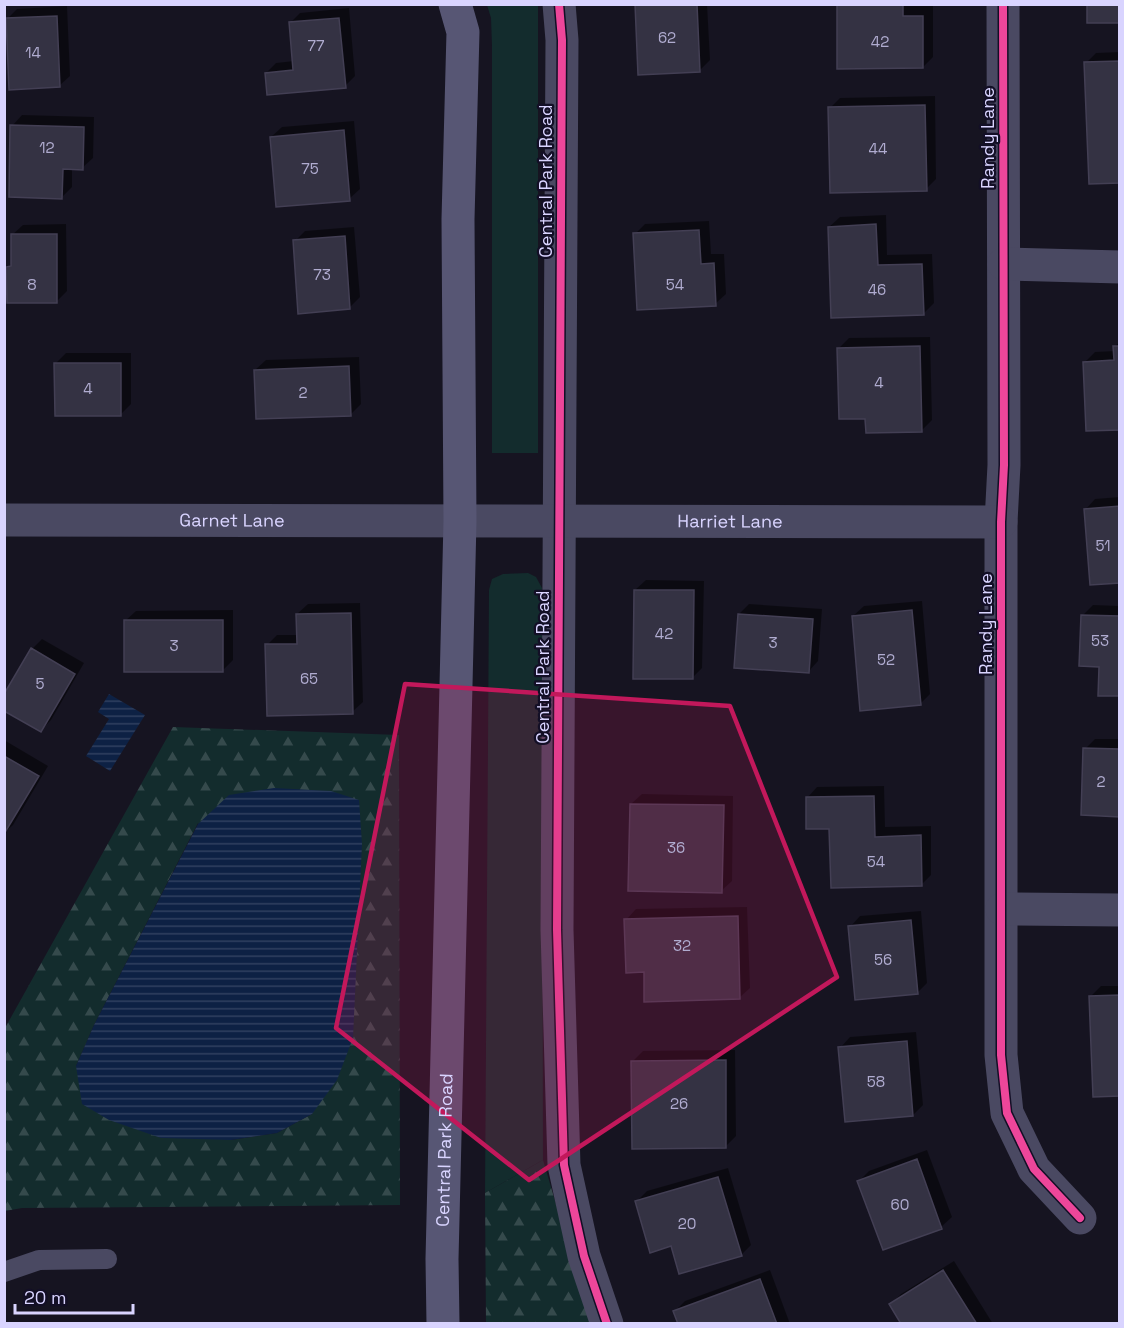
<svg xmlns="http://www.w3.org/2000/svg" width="1124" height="1328" font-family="'Space Grotesk',sans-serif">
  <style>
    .green { fill: #132c2d }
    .forest { fill: url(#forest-firs); fill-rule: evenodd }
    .water { fill: url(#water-rules) }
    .shadow { fill: #0007 }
    .building { fill: #343243; stroke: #433f54; stroke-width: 1.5 }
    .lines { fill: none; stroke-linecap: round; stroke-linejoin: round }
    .lane { stroke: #4a4962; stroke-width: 20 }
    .street { stroke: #4a4962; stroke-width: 33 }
    .secondary { stroke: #575674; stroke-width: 33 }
    .cycleway-casing { stroke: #130f26; stroke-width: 11 }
    .cycleway { stroke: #ed469a; stroke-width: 8 }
    .marked { fill: #c2185b; fill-opacity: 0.2; stroke: #c2185b; stroke-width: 4.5; stroke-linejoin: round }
    .labels { text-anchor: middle; stroke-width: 4.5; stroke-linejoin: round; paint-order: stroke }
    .number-label { font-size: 15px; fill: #b0acd0 }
    .street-label { font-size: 18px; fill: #d9d4ff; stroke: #130f26 }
  </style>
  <defs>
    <pattern id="forest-firs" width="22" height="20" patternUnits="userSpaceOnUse" patternTransform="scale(1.5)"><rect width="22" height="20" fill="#132c2d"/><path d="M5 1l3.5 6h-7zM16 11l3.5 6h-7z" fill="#354a4c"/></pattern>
    <pattern id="water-rules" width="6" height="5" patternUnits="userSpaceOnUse" patternTransform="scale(1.5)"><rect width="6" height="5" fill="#0d2144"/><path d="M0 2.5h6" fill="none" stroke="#304060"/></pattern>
  </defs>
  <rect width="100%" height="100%" fill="#161421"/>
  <path class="green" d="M487 5H538V453H492V46L491 18Z
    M528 573 536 577 542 588 543 1160 485 1193 489 590 492 579 503 574Z"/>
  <path class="forest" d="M173 727 399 735 400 1205 22 1208 5 1211V1028ZM198 823 312 1114 277 1133 231 1140 76 1066 94 1025Z
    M543 1160 591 1323H486L485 1193Z"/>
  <path class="water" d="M109 694 145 715 110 771 86 756 109 719 98 712Z
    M274 788 331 791 359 800 362 844 353 1038 337 1080 312 1114 277 1133 231 1140 161 1138 109 1120 82 1104 76 1066 94 1025 198 824 229 795Z"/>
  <path class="shadow" d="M636 4H707L710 60 700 70Z
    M838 4 933 6V57L923 67Z
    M67 6 70 76 59 86 7 19 17 9Z
    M349 8 355 76 345 86 266 73 276 63 294 61 290 23 300 13Z
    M1120 52V181L1086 63 1096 53Z
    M935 96 936 179 926 189 830 108 840 98Z
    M22 115 94 117 93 158 82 168H72V187L62 197 12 126Z
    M354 121 360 189 349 199 271 137 282 127Z
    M886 215 887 255 932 254 934 303 924 313 829 227 840 217Z
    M709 221 711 254H724L726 294 715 304 635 234 645 224Z
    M66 224 67 291 57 301 8 267 13 262 12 235 23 225Z
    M354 227 360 297 349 308 295 241 305 231Z
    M930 337 932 420 922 430 867 417 838 349 849 338Z
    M1120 342V429L1085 362 1095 352 1115 351V346Z
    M66 353H131V404L121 414 56 363Z
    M359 357 361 404 351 414 255 370 266 360Z
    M1120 497V581L1085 510 1095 499Z
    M646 580 704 581 702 668 692 678 635 590Z
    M922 601 930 694 920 704 853 616 864 606Z
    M360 603 363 702 352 712 267 645 277 635H298L297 614 308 604Z
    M749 604 822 609 818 661 808 672 739 614Z
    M1093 605 1120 606V695L1101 666 1082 616Z
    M233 610V660L223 670 125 621 136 611Z
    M42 639 84 663 51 720 41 730 32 649Z
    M1095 739H1120V815L1085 749Z
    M4 740 48 766 13 825 4 833Z
    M884 786 885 827 931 826V875L921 885 807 798 817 787Z
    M642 794 733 796 732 881 721 891 631 804Z
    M747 907 750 988 739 998 645 971 626 920 636 909Z
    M921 911 927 983 917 993 850 927 860 916Z
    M1101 986H1120V1094L1091 996Z
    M916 1032 923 1105 913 1115 840 1048 850 1037Z
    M735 1050 736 1136 726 1146 633 1061 643 1051Z
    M927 1150 952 1217 941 1227 883 1248 859 1181 869 1171Z
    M728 1168 751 1245 741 1255 637 1201 647 1191Z
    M954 1261 993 1324H903L891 1304 901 1294Z
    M770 1270 790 1324H680L675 1311 685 1301Z"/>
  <path class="building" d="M635 4H697L700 72 638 75Z
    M837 4H903V16H923V68L837 69Z
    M1087 4H1120V23H1087Z
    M57 16 60 87 9 90 6 18Z
    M339 18 346 88 267 95 265 73 293 70 289 22Z
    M1120 61V183L1089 184 1084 62Z
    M925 105 927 191 830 193 828 107Z
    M10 125 84 127 83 170 63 169 62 199 9 197Z
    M344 130 350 201 276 207 270 137Z
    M876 224 878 265 922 264 924 315 831 318 828 227Z
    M699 230 701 264 714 263 716 306 637 310 633 233Z
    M11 234H57V303H7L6 267 11 266Z
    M345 236 350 309 298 314 293 240Z
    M920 346 922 432 866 433 865 419H839L837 348Z
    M1113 346H1120V430L1086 431 1083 362 1114 360Z
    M54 363H121V416H55Z
    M349 366 351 416 256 419 254 370Z
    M1120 506V583L1090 585 1084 509Z
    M634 590H694L693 679H633Z
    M912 610 921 705 860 711 852 616Z
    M351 613 353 714 267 716 265 644H297L296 614Z
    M738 614 813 619 809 673 734 668Z
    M1081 615 1120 616V696H1098L1099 667 1079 666Z
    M124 620H223V672H124Z
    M31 648 75 674 41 732 4 711V694Z
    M1083 748 1120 749V817L1081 815Z
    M4 756 39 776 4 834Z
    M874 796 875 837 921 835 922 886 831 888 829 829H806V797Z
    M630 804 724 805 722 893 628 891Z
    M738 916 740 999 644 1002V972L626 973 624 919Z
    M911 920 918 994 855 1000 848 926Z
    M1120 995V1096L1093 1097 1089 996Z
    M907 1041 913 1116 845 1122 838 1047Z
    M726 1060V1148L632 1149 631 1061Z
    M917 1159 942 1229 883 1250 857 1181Z
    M718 1177 742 1256 679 1274 671 1246 650 1253 635 1201Z
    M943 1270 977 1324H901L889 1304Z
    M760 1279 777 1324H678L673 1311Z"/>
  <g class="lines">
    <path class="lane" d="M4 1272 39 1260 107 1259"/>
    <g class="street">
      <path d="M559 4 562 40 557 930 564 1165 584 1256 607 1324"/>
      <path d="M1003 4 1004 465 1001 522V1055L1007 1113 1034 1169 1080 1218"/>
      <path d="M1004 264 1120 267"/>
      <path id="s1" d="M4 520 1001 522"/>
      <path d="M1002 909 1120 910"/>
    </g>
    <path class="secondary" id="s2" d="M443 1324 442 1259 460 521 458 219 463 32 455 4"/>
    <g class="cycleway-casing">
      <path id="cycleway" d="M559 4 562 40 557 930 564 1165 584 1256 607 1324
        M1003 4 1004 465 1001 522V1055L1007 1113 1034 1169 1080 1218"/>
    </g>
    <use href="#cycleway" class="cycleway"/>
  </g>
  <path class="marked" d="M405 684 730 706 837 977 529 1180 336 1028Z"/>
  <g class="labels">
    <g class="number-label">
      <text x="667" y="43">62</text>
      <text x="880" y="47">42</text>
      <text x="316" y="51">77</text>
      <text x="33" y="58">14</text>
      <text x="47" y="153">12</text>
      <text x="878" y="154">44</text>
      <text x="310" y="174">75</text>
      <text x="322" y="280">73</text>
      <text x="32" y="290">8</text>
      <text x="675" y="290">54</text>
      <text x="877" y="295">46</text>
      <text x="879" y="388">4</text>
      <text x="88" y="394">4</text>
      <text x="303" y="398">2</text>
      <text x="1103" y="551">51</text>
      <text x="664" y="639">42</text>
      <text x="1100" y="646">53</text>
      <text x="773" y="648">3</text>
      <text x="174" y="651">3</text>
      <text x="886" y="665">52</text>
      <text x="309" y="684">65</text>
      <text x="40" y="689">5</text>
      <text x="1101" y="787">2</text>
      <text x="676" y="853">36</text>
      <text x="876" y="867">54</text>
      <text x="682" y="951">32</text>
      <text x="883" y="965">56</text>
      <text x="876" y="1087">58</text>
      <text x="679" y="1109">26</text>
      <text x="900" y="1210">60</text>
      <text x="687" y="1229">20</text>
    </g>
    <g class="street-label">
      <text transform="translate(988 138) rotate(-90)" y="6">Randy Lane</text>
      <text transform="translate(546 181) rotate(-90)" y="6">Central Park Road</text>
      <text dy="6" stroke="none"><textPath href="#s1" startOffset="228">Garnet Lane</textPath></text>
      <text dy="6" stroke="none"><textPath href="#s1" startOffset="726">Harriet Lane</textPath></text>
      <text transform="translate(986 624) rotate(-90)" y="6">Randy Lane</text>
      <text transform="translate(543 667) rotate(-90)" y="6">Central Park Road</text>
      <text dy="6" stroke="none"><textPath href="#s2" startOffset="174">Central Park Road</textPath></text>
    </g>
  </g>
  <rect width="1124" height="1328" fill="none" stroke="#d9d4ff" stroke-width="12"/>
  <path d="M15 1304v9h118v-9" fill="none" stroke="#d9d4ff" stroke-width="3"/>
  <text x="24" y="1304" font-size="18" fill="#d9d4ff" stroke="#130f26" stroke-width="4.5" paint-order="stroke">20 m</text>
</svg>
